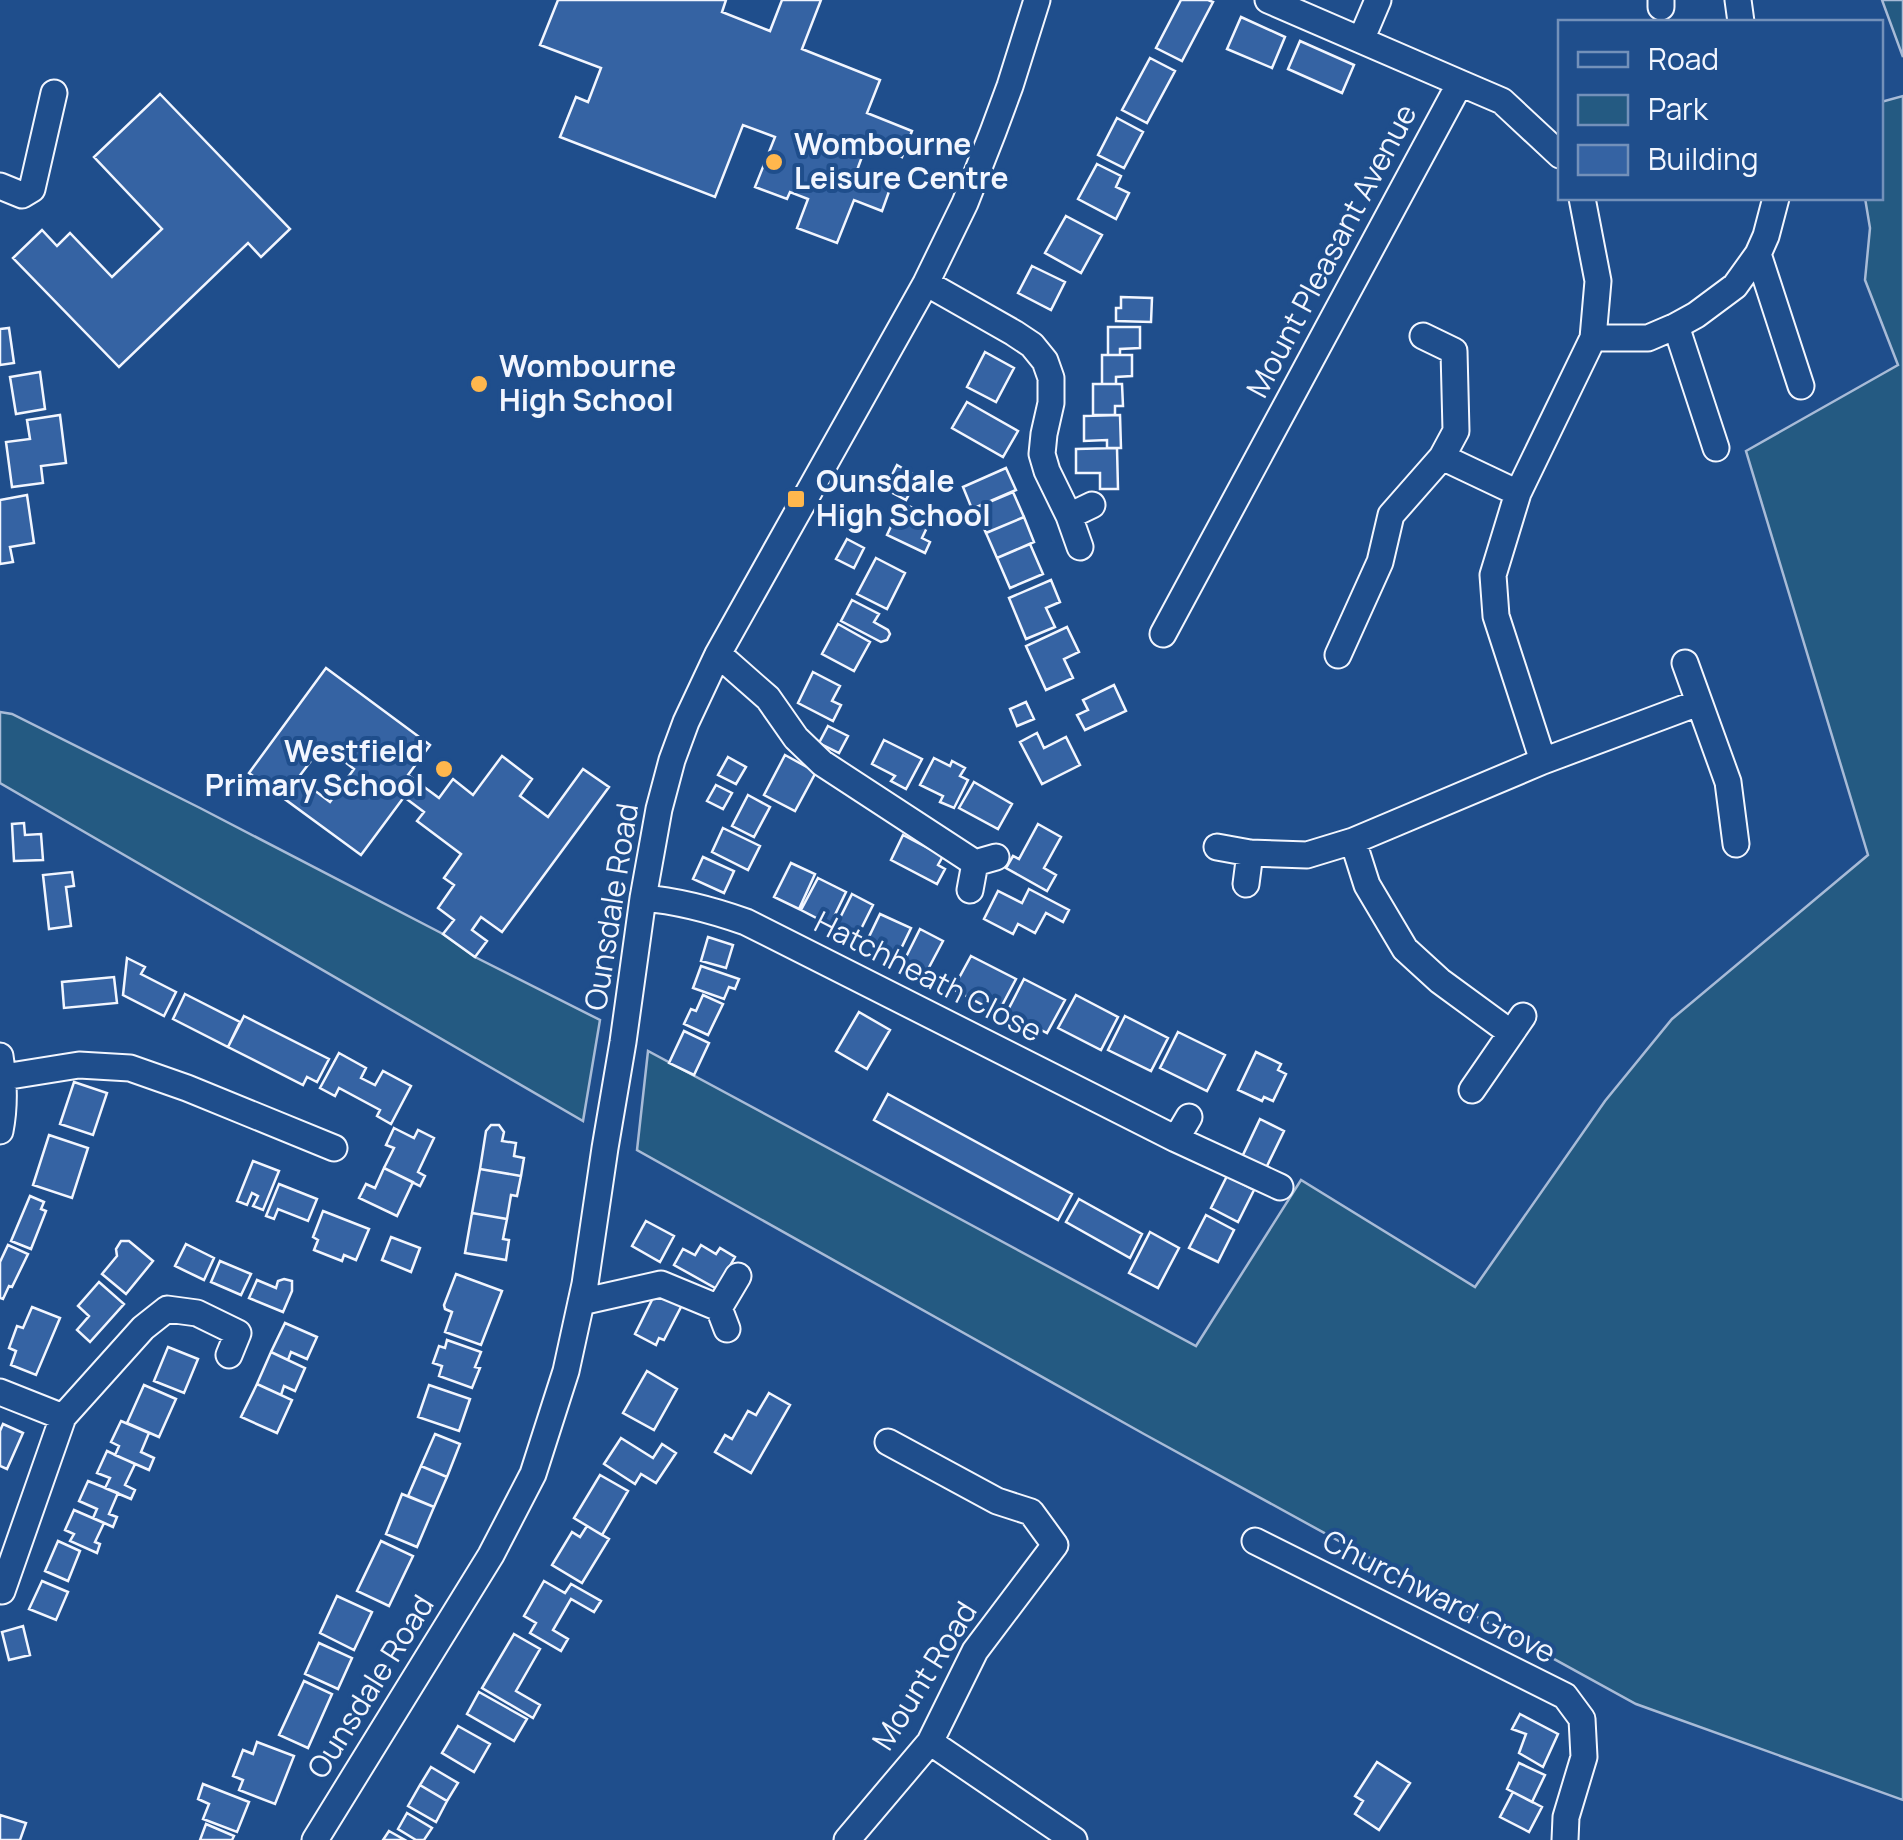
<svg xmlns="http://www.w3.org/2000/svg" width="1903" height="1840" font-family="Manrope,sans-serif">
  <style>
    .green { fill: #245a82; stroke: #a8bbd7; stroke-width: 2.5 }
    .building { fill: #3563a3; stroke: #f2f6ff; stroke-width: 2.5; fill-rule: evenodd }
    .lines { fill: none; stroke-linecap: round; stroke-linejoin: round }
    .minor-casing { stroke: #f2f6ff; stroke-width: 29 }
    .minor { stroke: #1f4e8c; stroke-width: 25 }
    .poi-dot { fill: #ffb74d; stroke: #1f4e8c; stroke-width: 4 }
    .labels { text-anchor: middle; stroke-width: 8; stroke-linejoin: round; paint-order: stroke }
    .poi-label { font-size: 30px; font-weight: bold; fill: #f2f6ff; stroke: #1f4e8c; text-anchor: start }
    .street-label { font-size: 30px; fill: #f2f6ff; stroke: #1f4e8c }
  </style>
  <rect width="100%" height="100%" fill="#1f4e8c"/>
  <path class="green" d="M1882 0H1903V57Z
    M1903 96V1800L1636 1704 1144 1434 637 1150 648 1051 1196 1346 1301 1180 1475 1287 1605 1101 1672 1019 1868 855 1746 451 1898 365 1865 280 1870 228 1865 198H1880L1881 102Z
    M0 712 12 714 200 808 443 934 475 957 600 1020 583 1121 0 783Z"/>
  <path class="building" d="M558 0H726L722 12 770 31 782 0H821L802 49 880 80 867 113 912 131 902 157 867 143 856 173 891 186 882 211 854 200 837 243 797 228 808 199 790 192 787 199 755 187 775 137 743 125 715 197 560 137 576 97 588 102 601 68 540 45Z
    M1181 0H1208L1213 2 1182 61 1156 48Z
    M1241 17 1285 37 1272 68 1227 49Z
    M1300 41 1354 65 1342 93 1288 69Z
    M1150 58 1175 71 1147 123 1122 110Z
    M160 94 290 229 261 257 248 243 119 367 13 258 42 230 57 246 70 233 112 277 162 229 94 157Z
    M1117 118 1143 132 1124 168 1098 155Z
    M1097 164 1121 176 1116 187 1129 193 1116 219 1078 199Z
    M1066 216 1102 235 1081 273 1045 253Z
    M1032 266 1065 282 1051 310 1018 293Z
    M1121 297 1152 298 1151 322 1116 321V308H1121Z
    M1108 327H1140V348L1120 349V355H1108Z
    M9 328 14 363 0 365V329Z
    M985 352 1014 368 996 402 967 387Z
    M1102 355H1132V376L1116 377V384H1102Z
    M40 372 45 409 16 414 10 377Z
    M1093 384H1122L1123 406H1115V415H1093Z
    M967 402 1018 431 1003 457 952 428Z
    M60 415 66 463 41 466 43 483 12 487 6 442 30 439 27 420Z
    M1120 415 1121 448H1107V440L1084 441V416Z
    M1117 448 1118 489H1100V473H1076V449Z
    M897 465 918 477 906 500 885 489Z
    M1006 468 1016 490 972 509 963 487Z
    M1013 492 1024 517 986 533 975 508Z
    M27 495 34 543 10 547 13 562 0 564V500Z
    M902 503 932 517 922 538 930 542 925 553 887 535Z
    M1024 517 1034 542 997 558 986 533Z
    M847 539 864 548 854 568 836 559Z
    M1030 544 1043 574 1010 588 997 558Z
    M876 558 905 573 887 609 857 594Z
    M1051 580 1060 602 1046 608 1055 627 1026 639 1009 598Z
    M852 600 879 614 874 622 888 630 890 634 887 640 881 642 841 621Z
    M838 624 870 642 854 671 822 654Z
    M1067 627 1079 652 1064 659 1073 678 1046 690 1026 646Z
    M326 668 430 745 408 775 439 798 453 779 473 795 502 756 532 779 520 796 548 817 583 769 609 787 502 932 481 917 472 930 487 941 475 957 443 934 454 920 438 908 454 885 444 878 461 854 417 821 424 812 404 797 361 855 249 773ZM323 745 354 769 330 802 298 778Z
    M813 672 840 686 832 701 841 705 833 721 798 703Z
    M1114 685 1126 711 1085 730 1077 715 1088 710 1083 700Z
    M1026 702 1034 719 1017 726 1010 709Z
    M828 726 848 736 839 753 819 743Z
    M1037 733 1044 748 1066 737 1080 765 1042 784 1020 742Z
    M884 740 922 759 906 789 891 781 895 776 872 764Z
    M785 755 816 772 795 811 764 795Z
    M728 757 746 767 736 784 718 775Z
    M934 758 950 766 952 761 965 768 960 776 968 780 954 808 940 802 943 796 920 785Z
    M974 782 1012 804 998 829 959 808Z
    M716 785 732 793 723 809 707 801Z
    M748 795 770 807 754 837 732 826Z
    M24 823 25 835 41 834 43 860 14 861 12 824Z
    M1038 824 1061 837 1044 868 1056 875 1047 891 1006 868 1013 856 1019 859Z
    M723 828 760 846 748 870 712 852Z
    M903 835 943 856 938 865 945 869 937 884 891 860Z
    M703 857 734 871 724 893 693 879Z
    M791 863 815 874 799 909 774 897Z
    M72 872 74 886 66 887 71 926 49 929 43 875Z
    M818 878 846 892 830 925 801 910Z
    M1029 889 1069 910 1063 922 1046 913 1035 933 1018 924 1013 934 984 919 998 891 1022 903Z
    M852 894 873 905 856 939 835 928Z
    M880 914 911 928 897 957 866 943Z
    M920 929 943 941 926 973 904 961Z
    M708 937 733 945 726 968 701 961Z
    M971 956 1016 979 998 1013 953 989Z
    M127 958 145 967 141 974 176 992 164 1016 123 995Z
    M701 966 739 979 735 989 729 987 724 999 693 988Z
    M114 977 117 1003 64 1008 62 982Z
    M1024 979 1065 1000 1047 1033 1007 1012Z
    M185 994 240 1022 228 1047 173 1019Z
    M703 995 723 1004 708 1035 684 1024 691 1009 696 1011Z
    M1076 995 1118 1017 1101 1050 1058 1028Z
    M859 1012 890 1030 867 1069 836 1051Z
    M244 1016 329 1059 317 1082 307 1077 303 1085 228 1047Z
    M1125 1016 1168 1038 1151 1071 1108 1050Z
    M684 1031 709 1043 694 1075 669 1063Z
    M1178 1032 1225 1055 1207 1091 1160 1068Z
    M1256 1052 1281 1064 1278 1070 1286 1074 1273 1101 1264 1097 1262 1101 1238 1090Z
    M339 1053 366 1068 361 1078 375 1085 383 1071 411 1086 391 1124 377 1116 380 1110 339 1088 335 1096 320 1088Z
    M74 1082 107 1093 93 1135 60 1124Z
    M888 1094 1072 1194 1058 1220 874 1120Z
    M1260 1119 1284 1131 1266 1168 1242 1157Z
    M491 1125H499L504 1132 502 1141 516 1143 514 1156 524 1158 521 1176 480 1169 486 1131Z
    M394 1128 414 1138 418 1130 434 1138 418 1172 425 1176 420 1186 384 1168 394 1148 386 1145Z
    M49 1135 88 1148 72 1198 33 1185Z
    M253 1161 279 1171 263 1210 253 1206 258 1196 252 1193 247 1205 237 1201Z
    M384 1168 413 1182 397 1216 359 1198 366 1184 375 1188Z
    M480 1169 521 1176 517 1196 511 1195 507 1219 472 1213Z
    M1227 1176 1254 1190 1238 1222 1211 1208Z
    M279 1184 317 1199 308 1221 278 1209 274 1219 266 1216Z
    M30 1196 44 1202 41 1209 46 1211 31 1249 11 1241Z
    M1079 1199 1142 1234 1130 1258 1066 1222Z
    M323 1211 369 1229 356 1260 344 1255 342 1261 314 1250 318 1240 313 1237Z
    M472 1213 507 1219 503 1239 509 1240 506 1260 465 1253Z
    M1206 1215 1234 1230 1218 1262 1189 1248Z
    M646 1221 674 1236 660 1262 632 1246Z
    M1150 1232 1179 1248 1158 1288 1129 1273Z
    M391 1237 420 1248 411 1272 382 1260Z
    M121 1241H129L153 1261 126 1294 102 1274 117 1256 116 1249Z
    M186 1244 214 1258 204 1280 175 1266Z
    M8 1245 28 1254 12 1287 9 1286 3 1299 0 1298V1262Z
    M701 1245 716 1254 720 1248 735 1257 717 1289 674 1265 683 1249 695 1255Z
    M220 1261 251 1274 241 1295 211 1282Z
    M456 1274 502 1291 481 1345 445 1332 452 1312 445 1309 444 1305Z
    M284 1279 292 1281V1291L283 1312 249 1298 257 1280 276 1288 278 1281Z
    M99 1282 124 1304 90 1342 77 1330 89 1316 78 1306Z
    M656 1292 682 1305 664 1340 659 1338 656 1345 635 1334Z
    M32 1307 60 1318 36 1375 11 1365 16 1351 9 1348 17 1326 23 1328Z
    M285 1323 317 1337 307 1359 291 1352 288 1360 271 1352Z
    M447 1340 481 1352 475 1367 480 1368 472 1388 439 1376 442 1366 433 1363 439 1346 445 1348Z
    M168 1347 198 1359 184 1393 154 1381Z
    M271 1352 305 1368 295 1391 284 1386 281 1395 257 1384Z
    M647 1371 677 1389 654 1430 623 1413Z
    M257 1384 292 1400 277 1433 241 1417Z
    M144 1385 176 1399 159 1437 127 1423Z
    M429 1385 470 1399 459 1431 418 1417Z
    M769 1393 790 1405 751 1473 715 1452 725 1435 732 1439 748 1411 756 1415Z
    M121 1421 149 1433 141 1452 154 1458 149 1470 115 1455 119 1446 111 1442Z
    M3 1424 23 1433 7 1469 0 1466V1431Z
    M435 1434 460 1444 447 1477 421 1466Z
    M621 1438 653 1458 662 1444 676 1453 656 1483 641 1474 635 1484 604 1464Z
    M107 1451 135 1464 125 1485 135 1490 131 1499 105 1488 110 1478 97 1473Z
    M421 1466 447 1477 434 1507 408 1496Z
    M600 1475 628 1491 602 1535 574 1518Z
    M88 1481 118 1493 109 1514 117 1517 113 1527 93 1518 97 1509 79 1501Z
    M402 1494 434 1507 417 1547 386 1534Z
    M74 1510 104 1523 95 1542 100 1544 97 1553 70 1541 74 1534 65 1530Z
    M587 1526 609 1539 582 1583 552 1565 572 1532 580 1537Z
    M58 1541 80 1551 68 1581 45 1571Z
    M381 1541 413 1556 389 1606 357 1591Z
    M42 1581 68 1592 56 1620 29 1609Z
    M544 1581 565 1593 571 1584 601 1601 594 1612 571 1599 553 1630 568 1639 561 1651 530 1633 536 1623 524 1616Z
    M337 1596 372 1612 354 1650 320 1633Z
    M23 1626 30 1655 9 1660 2 1632Z
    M514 1634 540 1649 516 1691 540 1705 533 1718 482 1688Z
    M319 1643 352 1658 338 1689 305 1674Z
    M304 1681 332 1694 308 1748 279 1735Z
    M479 1692 527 1719 514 1741 467 1714Z
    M1520 1714 1558 1734 1543 1767 1519 1753 1526 1734 1512 1729Z
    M458 1726 490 1744 474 1772 442 1753Z
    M257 1742 294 1756 275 1804 239 1790 243 1780 233 1776 243 1750 253 1754Z
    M1377 1762 1410 1783 1379 1830 1355 1814 1363 1801 1355 1796Z
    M1519 1763 1545 1775 1532 1802 1507 1789Z
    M431 1767 458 1783 447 1801 420 1785Z
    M203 1784 249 1802 237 1832 203 1819 209 1804 198 1799Z
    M420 1785 447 1801 436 1822 408 1806Z
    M1513 1792 1542 1807 1529 1832 1500 1817Z
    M407 1813 432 1828 424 1840H416L398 1829Z
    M0 1815 26 1823 20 1840H0Z
    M206 1824 234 1836 232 1840H200Z
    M389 1831 405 1840H383Z"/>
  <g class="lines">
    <g class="minor-casing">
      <path id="minor" d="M1661 0V7
        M1738 0 1741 22
        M1361 40 1378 0
        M1460 83 1502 101 1560 155
        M0 186 22 195 32 189 54 93
        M1758 254 1801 386
        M926 283 1014 333 1032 345 1045 361 1051 378V403L1044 434 1042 454 1047 471 1069 516 1080 547
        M1676 326 1716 448
        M1593 338H1648L1676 326 1696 315 1735 286 1758 254 1766 236 1776 198
        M1442 457 1518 493
        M1069 516 1092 505
        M1163 634 1460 83 1268 0
        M718 654 768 698 796 738 822 763 975 863
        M1338 655 1380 562 1391 515 1442 457 1456 431 1454 351 1423 336
        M1685 663 1728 782 1736 844
        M1543 761 1496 616 1493 575 1518 493 1593 338 1598 281 1582 198
        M1353 841 1367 885 1405 949 1440 981 1511 1033
        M1217 847 1250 853 1307 855 1353 841 1543 761 1698 703
        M1246 884 1250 853
        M970 890 975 863 996 857
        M643 898C679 901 712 910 746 922L1176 1139 1280 1187
        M0 1056C4 1081 5 1106 0 1131
        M4 1077 79 1065 130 1068 187 1088 334 1148
        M1472 1090 1523 1016
        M1176 1139 1189 1117
        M581 1302 661 1284 719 1308
        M727 1329 719 1308 738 1276
        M0 1392 63 1417
        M1255 1541 1565 1696 1582 1719 1584 1757 1566 1817 1565 1840
        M0 1590 2 1591 63 1417 143 1328 167 1309 197 1313 238 1333 229 1355
        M930 1742 1074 1840
        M315 1840 491 1555 533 1474 566 1371 585 1284 605 1148 623 1042 643 898 659 809 672 760 686 722 718 654 926 283 965 203 993 132 1010 86 1037 0
        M847 1840 930 1742 975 1651 1055 1545 1031 1512 997 1501 888 1442"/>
    </g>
    <use href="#minor" class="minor"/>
  </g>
  <g class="poi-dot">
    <circle cx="774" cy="162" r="10"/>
    <circle cx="479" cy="384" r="10"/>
    <rect x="786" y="489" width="20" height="20" rx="5"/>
    <circle cx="444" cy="769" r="10"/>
  </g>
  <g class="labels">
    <g class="poi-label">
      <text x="794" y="155">Wombourne<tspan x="794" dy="34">Leisure Centre</tspan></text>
      <text x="499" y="377">Wombourne<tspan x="499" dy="34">High School</tspan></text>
      <text x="816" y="492">Ounsdale<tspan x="816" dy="34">High School</tspan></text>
      <text x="424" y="762" text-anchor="end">Westfield<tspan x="424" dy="34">Primary School</tspan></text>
    </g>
    <g class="street-label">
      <text transform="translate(1332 251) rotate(-62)" y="10">Mount Pleasant Avenue</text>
      <text transform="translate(612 907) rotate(-81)" y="10">Ounsdale Road</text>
      <text transform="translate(928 977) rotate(27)" y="10">Hatchheath Close</text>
      <text transform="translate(1439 1597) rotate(27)" y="10">Churchward Grove</text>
      <text transform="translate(925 1676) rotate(-58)" y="10">Mount Road</text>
      <text transform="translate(371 1687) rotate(-58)" y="10">Ounsdale Road</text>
    </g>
  </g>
  <rect x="1558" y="20" width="325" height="180" fill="#1f4e8c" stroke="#7391ba" stroke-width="2.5"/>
  <rect x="1578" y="52" width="50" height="15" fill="#1f4e8c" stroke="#7391ba" stroke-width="2.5"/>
  <text x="1648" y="70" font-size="30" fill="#f2f6ff">Road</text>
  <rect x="1578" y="95" width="50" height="30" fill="#245a82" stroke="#7391ba" stroke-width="2.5"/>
  <text x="1648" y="120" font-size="30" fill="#f2f6ff">Park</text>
  <rect x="1578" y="145" width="50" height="30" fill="#3563a3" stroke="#7391ba" stroke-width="2.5"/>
  <text x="1648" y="170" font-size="30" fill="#f2f6ff">Building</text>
</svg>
